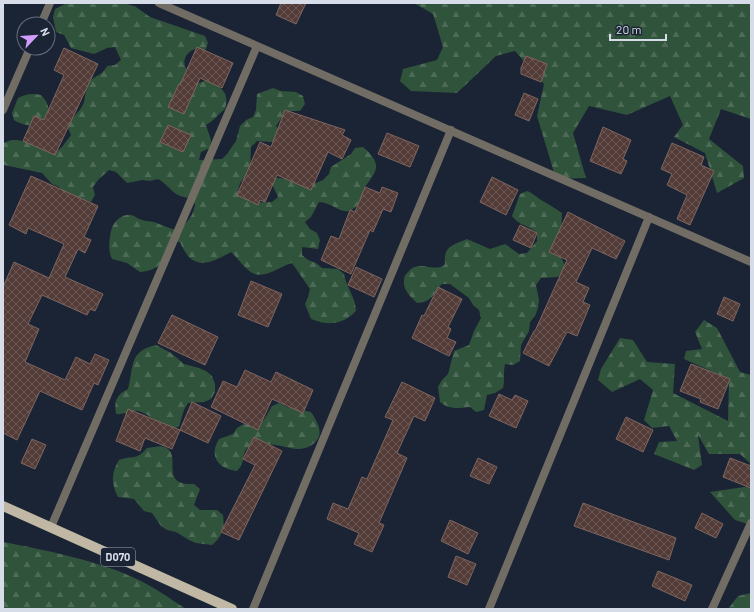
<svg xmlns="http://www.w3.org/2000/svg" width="754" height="612" font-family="Barlow,sans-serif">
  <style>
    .forest { fill: url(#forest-firs) }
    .building { fill: url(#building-cross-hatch); stroke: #7f6560 }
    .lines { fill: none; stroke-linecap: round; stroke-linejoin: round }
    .minor { stroke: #716d64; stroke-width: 8 }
    .primary { stroke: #c0b8a4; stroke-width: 10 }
    .labels { text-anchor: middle; stroke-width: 3.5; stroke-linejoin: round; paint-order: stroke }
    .shield { fill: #1a2434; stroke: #9ea6b2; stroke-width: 1 }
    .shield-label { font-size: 11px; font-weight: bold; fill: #d6dde8 }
  </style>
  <defs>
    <pattern id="forest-firs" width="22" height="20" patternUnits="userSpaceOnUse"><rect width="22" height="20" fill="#30533b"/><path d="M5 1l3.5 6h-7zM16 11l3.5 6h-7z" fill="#4d6b57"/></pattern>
    <pattern id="building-cross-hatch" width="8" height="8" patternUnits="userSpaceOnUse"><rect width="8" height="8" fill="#533b37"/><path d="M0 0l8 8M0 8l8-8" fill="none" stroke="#6b5754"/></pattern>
  </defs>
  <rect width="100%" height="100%" fill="#1a2434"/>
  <path class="forest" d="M67 3H125L136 7 150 17 205 36 208 43 205 51C202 50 199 48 196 49 189 50 182 58 185 66 188 73 193 79 199 83L207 80C221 88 230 91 225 109 218 114 214 121 206 125L211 140 210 148 201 152 199 160 222 159 227 154 236 141 240 126 246 120 253 117 256 110 257 94 273 88 281 91 296 92 303 96 305 104 300 111H292L285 113 276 126 281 133 280 144 273 142 257 141 251 147 250 171 240 183 238 191C246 205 258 202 272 202L278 197 272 184 276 178 308 180 316 183 323 180 329 174 331 167 351 154 355 148 363 147C368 151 375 158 376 165 377 173 369 180 365 187 363 192 362 197 360 202 357 206 353 210 348 211 339 213 331 202 319 202L311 217 305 222 310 229 317 233 320 240 318 249 302 247V255L308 260 316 263 322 268 338 269 344 274C346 287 356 298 356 311 342 325 329 326 311 319L305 304 308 297 310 289 292 263C277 267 261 284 246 268 240 263 237 257 231 252 218 259 201 270 188 256 185 252 182 247 180 242L172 241C164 260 162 270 140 272L127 263 112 259C108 251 109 241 111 231 113 222 123 211 134 216 136 217 137 218 139 219 144 221 149 221 154 222 163 225 169 229 178 230 187 223 194 215 195 204L191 198C172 197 172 187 158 179L150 181 142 180 127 183 116 172 109 170 98 180 93 187 95 195 91 202 83 199 76 200 64 193 59 187 52 184 42 173 4 165V143L11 140H18L33 144 48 152H56L62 147 71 135 68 128C50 122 30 131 14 120L12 113 18 98C26 94 32 93 41 95L46 101 49 109 56 110 72 118C77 113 82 109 84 102 86 95 85 87 90 81 97 74 101 77 107 66L115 65 121 60 115 47 107 48 94 54 71 48 64 35 56 32 53 17 55 9Z
    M414 3H751V119L721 109 709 139 743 166 744 178 717 193 705 153 674 137 683 125 670 96 627 115 589 106 573 133 586 178 556 179 537 116 544 84 515 51 496 56 457 93 411 91 400 81 403 69 437 60 443 47 433 14Z
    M527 191C533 193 536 197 541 200 548 204 555 208 562 213L561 232 557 253C563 260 566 264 564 273L557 277 541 278 536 285 539 300 538 308 535 316 530 322 529 331 521 345 520 361 513 365 505 364C503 373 505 380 503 388L495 393 487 395 484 410 476 412 470 407C458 408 450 410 440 402L438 387 442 380 448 374 454 351 469 345 474 331 481 318 479 310 473 305 469 298 450 284H442C432 294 433 302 417 303 410 296 403 291 404 280 404 277 405 275 408 272 418 260 429 270 440 267 442 267 444 265 445 264 443 246 453 245 467 239L490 249 505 244 519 254 527 253 537 241V233C529 225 519 226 512 216L520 194Z
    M704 320 717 328 740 372 751 375V464L740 454H709L698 435 702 465 694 470 654 454 659 442 677 441 669 426 652 428 644 420 653 390 640 379 612 392 598 380 601 369 620 338 633 340 647 362 675 364 673 393 728 421 729 379 684 359 686 351 702 349 695 332Z
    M156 345 171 353 184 364 199 368 206 371 212 376 215 384V392L211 399 204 402 188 403 184 410 179 426 172 430C159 426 151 414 138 411 131 410 124 415 116 414 114 401 116 395 128 389 134 368 128 351 156 345Z
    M279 403 287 407 311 412C319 424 326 437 310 446 307 448 302 449 298 449 285 449 258 437 247 448 243 453 244 458 242 463 242 466 239 468 237 471 219 469 208 457 219 439L233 434 237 428 244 424C262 430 264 419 272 406Z
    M154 447C157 447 161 446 164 447 184 453 157 486 194 484L200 489 194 505 200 510H217L223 515C225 528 222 537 212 545L196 543 189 540 176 532 167 530 161 526 152 513 144 511 134 499 118 497C111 483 111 473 119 460 133 455 136 461 147 448Z
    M751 486V525L735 520 710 492Z
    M3 542C46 550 100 561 139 580 155 588 171 599 186 609H3Z
    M751 593V609H728L738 596Z"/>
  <path class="building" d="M281 3H306L296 24 276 15Z
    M197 47 233 63 222 88 200 78 184 114 168 107 179 84 180 85Z
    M64 48 98 64 55 155 23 141 34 116 44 120 64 75 54 70Z
    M526 56 547 64 541 82 521 74V68Z
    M524 93 538 99 529 121 515 115Z
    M285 110 345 130 342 135 351 140 342 159 328 152 311 190 277 175 265 202 260 200 258 205 237 195 260 142 271 147Z
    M168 125 191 135 183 152 160 142Z
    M603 127 631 140 623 159 627 161 621 174 590 161Z
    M387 133 419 146 410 167 378 154Z
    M672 143 704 157 701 165 714 171 690 225 677 219 687 195 667 185 672 174 661 169Z
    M31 176 98 206 84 237 91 240 85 253 78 249 65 277 103 294 95 311 90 309 87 315 42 295 28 324 39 329 25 362 65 380 76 357 90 364 95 354 109 360 98 385 94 383 82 410 40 391 17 440 3 433V287L14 262 49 278 64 244 28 228 26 234 9 225Z
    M492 177 518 190 506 215 480 202Z
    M365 187 380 193 382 187 398 193 391 212 383 209 373 232 370 230 351 274 321 260 331 236 339 239 350 210 355 212Z
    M568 212 625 241 616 259 592 248 576 282 589 288 583 302 590 305 577 336 567 332 549 366 523 353 534 331H535L567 260 549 252Z
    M520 225 537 233 531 248 513 240Z
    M356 267 382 279 374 297 348 285Z
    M251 281 282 294 268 327 238 315Z
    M438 287 462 299 448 327 451 329 447 338 456 342 449 356 412 338 422 315 424 316Z
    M724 297 740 304 733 321 717 314Z
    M172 315 218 337 205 365 158 343Z
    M691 364 730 379 718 409 700 402 701 399 680 391Z
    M245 370 271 382 276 372 313 390 303 413 272 399 258 430 211 407 223 381 237 387Z
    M402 382 435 398 425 421 414 416 397 453 407 458 379 523 384 525 372 552 354 544 359 533 327 519 333 503 348 509 362 477 367 479 393 420 385 417Z
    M499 394 512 400 515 395 528 401 516 428 489 416Z
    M192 402 221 416 208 443 180 430Z
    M128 409 180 430 172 449 145 438 140 451 116 441Z
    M626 417 653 430 643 452 616 439Z
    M254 437 282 451 239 540 221 532 255 465 243 459Z
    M32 439 46 445 35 469 21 463Z
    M478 458 497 467 489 484 470 476Z
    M730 458 751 466V488L723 477Z
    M583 503 676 538 669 560 574 526Z
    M702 513 723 524 716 538 695 528Z
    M450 520 478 533 468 554 441 541Z
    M456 556 476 564 467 585 448 577Z
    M658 571 692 585 685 601 652 586Z"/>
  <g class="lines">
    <path class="minor" d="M159 3 751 262
      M41 24 50 3
      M3 110 30 48
      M51 527 257 46
      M253 609 451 130
      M489 609 649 217
      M712 609 751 523"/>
    <path class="primary" d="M3 506 232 609"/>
  </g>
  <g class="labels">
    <rect class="shield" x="101" y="548" width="34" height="18" rx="3"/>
    <g class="shield-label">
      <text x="118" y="561">D070</text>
    </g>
  </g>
  <rect width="754" height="612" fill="none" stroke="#d6dde8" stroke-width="8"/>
  <g transform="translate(36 36) rotate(65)"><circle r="19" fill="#1a2434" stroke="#656e7c"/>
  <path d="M0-3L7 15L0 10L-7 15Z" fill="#d29cfd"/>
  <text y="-6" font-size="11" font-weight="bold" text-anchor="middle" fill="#d6dde8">N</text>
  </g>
  <path d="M610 34v6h56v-6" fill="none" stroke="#d6dde8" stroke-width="2"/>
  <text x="616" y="34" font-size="12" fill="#d6dde8" stroke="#1a2434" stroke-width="3" paint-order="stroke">20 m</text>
</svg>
